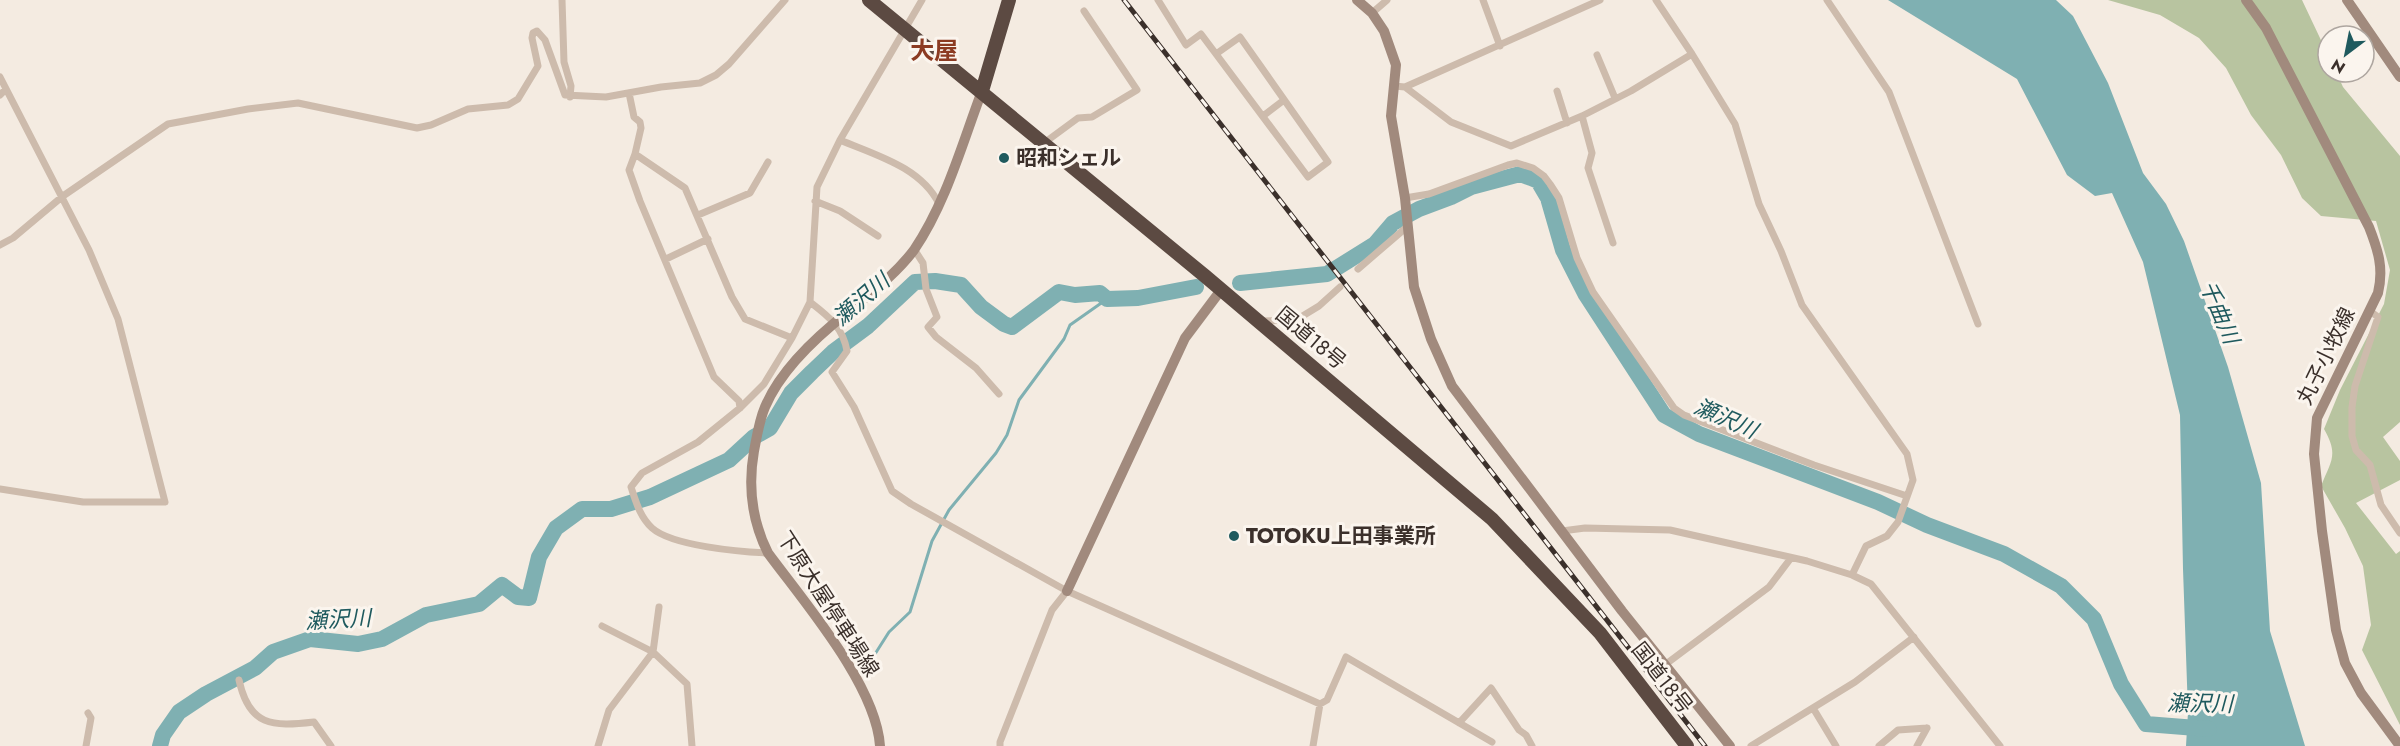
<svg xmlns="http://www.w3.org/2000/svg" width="2400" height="746" font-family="Jost,'Noto Sans JP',sans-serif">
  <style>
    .green { fill: #b8c4a0 }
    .water { fill: #7fb0b2 }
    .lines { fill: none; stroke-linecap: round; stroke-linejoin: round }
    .stream { stroke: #7fb0b2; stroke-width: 3 }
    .river { stroke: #7fb0b2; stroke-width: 16 }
    .street { stroke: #cdbbac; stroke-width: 7 }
    .secondary { stroke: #a18a7d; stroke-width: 10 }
    .highway { stroke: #5c4a42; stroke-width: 14 }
    .rail-casing { stroke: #3b302b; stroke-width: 5 }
    .rail { stroke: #fbf5ee; stroke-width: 3; stroke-dasharray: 9; stroke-linecap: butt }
    .poi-dot { fill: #1f5a5e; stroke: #fbf5ee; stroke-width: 2 }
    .labels { text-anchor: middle; stroke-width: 6; stroke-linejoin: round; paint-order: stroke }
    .poi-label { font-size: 21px; font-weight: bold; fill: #3b302b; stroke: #fbf5ee; text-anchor: start }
    .street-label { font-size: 21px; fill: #3b302b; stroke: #fbf5ee }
    .water-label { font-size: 22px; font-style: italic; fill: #1f5a5e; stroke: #fbf5ee }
    .quarter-label { font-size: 24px; font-weight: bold; fill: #8c3b22; stroke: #fbf5ee }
  </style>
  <rect width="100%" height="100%" fill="#f4ebe1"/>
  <path class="green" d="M2108 0H2302L2328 55V72H2336L2343 87 2400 156V422L2383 437 2400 461V480L2356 503 2396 554 2400 551V725L2362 650 2371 625 2363 566 2345 528 2321 486C2331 461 2339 455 2324 429L2340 390 2384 304 2390 270 2376 221 2321 216 2302 198 2281 155 2251 115 2226 68 2199 38 2160 15Z"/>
  <path class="water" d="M1888 0H2056L2073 16 2108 83 2143 173 2166 204 2184 241 2228 367 2261 483 2270 631 2305 746H2186L2188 712 2183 569 2180 415 2143 262 2112 193 2095 196 2067 175 2017 79Z"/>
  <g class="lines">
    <path class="stream" d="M875 654 889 632 910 612 932 541 949 510 996 453 1007 435 1019 400 1064 339 1070 325 1107 299"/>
    <path class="river" d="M1240 283 1327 274 1375 244 1393 223 1419 209 1451 197 1471 187 1520 174 1531 178 1538 181 1548 198 1563 250 1586 295 1664 415 1699 434 1878 502 1927 525 2004 554 2061 586 2094 619 2121 684 2146 724 2209 729
      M160 746 163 735 179 712 206 694 255 668 273 652 310 639 358 644 382 639 426 615 479 604 502 585 518 597 529 598 539 557 556 528 582 509H611L650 497 729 460 754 437 770 428 791 393 812 372 833 352 868 326 915 282 935 281 961 285 981 307 1004 324 1012 327 1059 292 1075 295 1100 293 1107 299 1138 298 1196 287"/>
    <path class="street" d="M562 0 564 62 571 86 570 97
      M922 0 840 140 817 187 810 302C828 316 843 327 847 351L832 372 854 407 892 491 911 504 1067 591 1320 704 1313 746
      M1158 0 1186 45 1201 34 1216 54
      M1483 0 1500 46
      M1656 0 1692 54 1735 124 1759 204 1781 251 1802 305 1907 454 1913 480 1898 522 1887 536 1866 546 1852 575
      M1827 0 1889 92 1978 324
      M1372 13 1387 0
      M1240 37 1328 162 1308 177 1216 54Z
      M1597 55 1615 98
      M0 77 89 250 118 319 165 502H83L0 489
      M1394 86 1405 87 1451 122 1511 146 1582 116 1631 91 1692 54
      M1405 87 1600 0
      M1557 91 1567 123
      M629 93 634 117 640 122 641 128 635 154
      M0 95 6 89
      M1263 116 1284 100
      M1582 116 1592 153 1588 168 1613 243
      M840 140C875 155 921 167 939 204
      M1044 143 1078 118 1092 117 1137 90 1084 11
      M1405 198 1429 194 1508 165 1517 163 1533 168 1544 176 1550 184 1559 198 1577 258 1593 292 1674 408 1684 415 1814 465 1907 496
      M815 201 840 211 878 236
      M698 215 750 193 768 162
      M0 245 13 238 63 196 168 124 248 109 298 103 417 128 431 125 468 109 508 105 518 99 538 66 532 38 533 33 537 31 545 40 565 95 606 97 661 87 700 83 716 75 729 64 785 0
      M914 249 923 263 926 289 937 317 928 327 936 337 976 368 999 394
      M666 259 708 239
      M1358 269 1408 226
      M2370 311 2378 317 2355 386 2352 407V436L2356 450 2370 465 2381 505 2400 533
      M1261 321 1296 320 1319 306 1340 287
      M740 408 739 401 714 377 640 201 629 170 635 154 685 188 732 297 745 319 792 338
      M1562 531 1585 528 1670 530 1807 561 1852 575 1871 584 2000 746
      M768 553C741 552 672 546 652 528 640 517 636 502 631 487L642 473 698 442 740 408 764 384 792 338 810 302
      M602 626 653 652 687 684 692 746
      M1666 664 1769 587 1791 558
      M239 680C249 726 272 727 314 722L331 746
      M1320 704 1327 700 1346 657 1492 742
      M1813 708 1836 746
      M1459 723 1491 688 1519 730 1526 735 1532 746
      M86 746 91 718 88 713
      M598 746 609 710 653 652 659 607
      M1000 746V742L1052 610 1067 591
      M1751 746 1855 682 1914 637
      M1879 746 1898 730 1927 728
      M1917 746 1927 728"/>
    <path class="secondary" d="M1357 0 1372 13 1384 31 1396 65 1391 116 1405 198 1414 287 1431 339 1452 386 1622 611 1730 746
      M2246 0 2266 28 2369 227C2378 250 2384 268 2378 293L2317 418 2314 454 2322 531 2336 630 2345 663 2361 693 2400 746
      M2347 0 2400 77
      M1067 591 1185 338 1221 290
      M880 746C876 685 804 602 768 553 752 521 748 485 754 451 757 436 759 421 765 407 781 369 816 337 848 312 871 293 896 274 914 250 946 203 962 144 982 91"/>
    <path class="highway" d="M869 0 1205 276 1492 519 1600 633 1687 746
      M982 91 1009 0"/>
    <g class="rail-casing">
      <path id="rail" d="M1124 0 1705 746"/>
    </g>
    <use href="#rail" class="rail"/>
  </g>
  <g class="poi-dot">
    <circle cx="1004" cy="158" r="6"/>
    <circle cx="1234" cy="536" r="6"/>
  </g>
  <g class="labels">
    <g class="poi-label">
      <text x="1016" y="165">昭和シェル</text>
      <text x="1246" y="543">TOTOKU上田事業所</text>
    </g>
    <g class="street-label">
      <text transform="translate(1311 338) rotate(40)" y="7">国道18号</text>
      <text transform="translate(2326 356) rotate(-64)" y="7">丸子小牧線</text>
      <text transform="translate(828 604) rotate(57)" y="7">下原大屋停車場線</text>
      <text transform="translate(1662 678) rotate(52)" y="7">国道18号</text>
    </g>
    <g class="water-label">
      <text transform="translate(861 299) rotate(-41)" y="8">瀬沢川</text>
      <text transform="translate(2220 312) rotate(67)" y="8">千曲川</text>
      <text transform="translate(1726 418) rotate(24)" y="8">瀬沢川</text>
      <text transform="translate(338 619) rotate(-3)" y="8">瀬沢川</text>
      <text transform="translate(2200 703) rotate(1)" y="8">瀬沢川</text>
    </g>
    <g class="quarter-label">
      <text x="934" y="59">大屋</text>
    </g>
  </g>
  <g transform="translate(2346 54) rotate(212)"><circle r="28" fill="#fbf5ee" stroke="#aea6a0" stroke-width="1.5"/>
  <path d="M0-4.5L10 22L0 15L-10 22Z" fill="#1f5a5e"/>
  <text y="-9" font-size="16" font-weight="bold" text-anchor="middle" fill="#3b302b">N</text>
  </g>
</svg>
